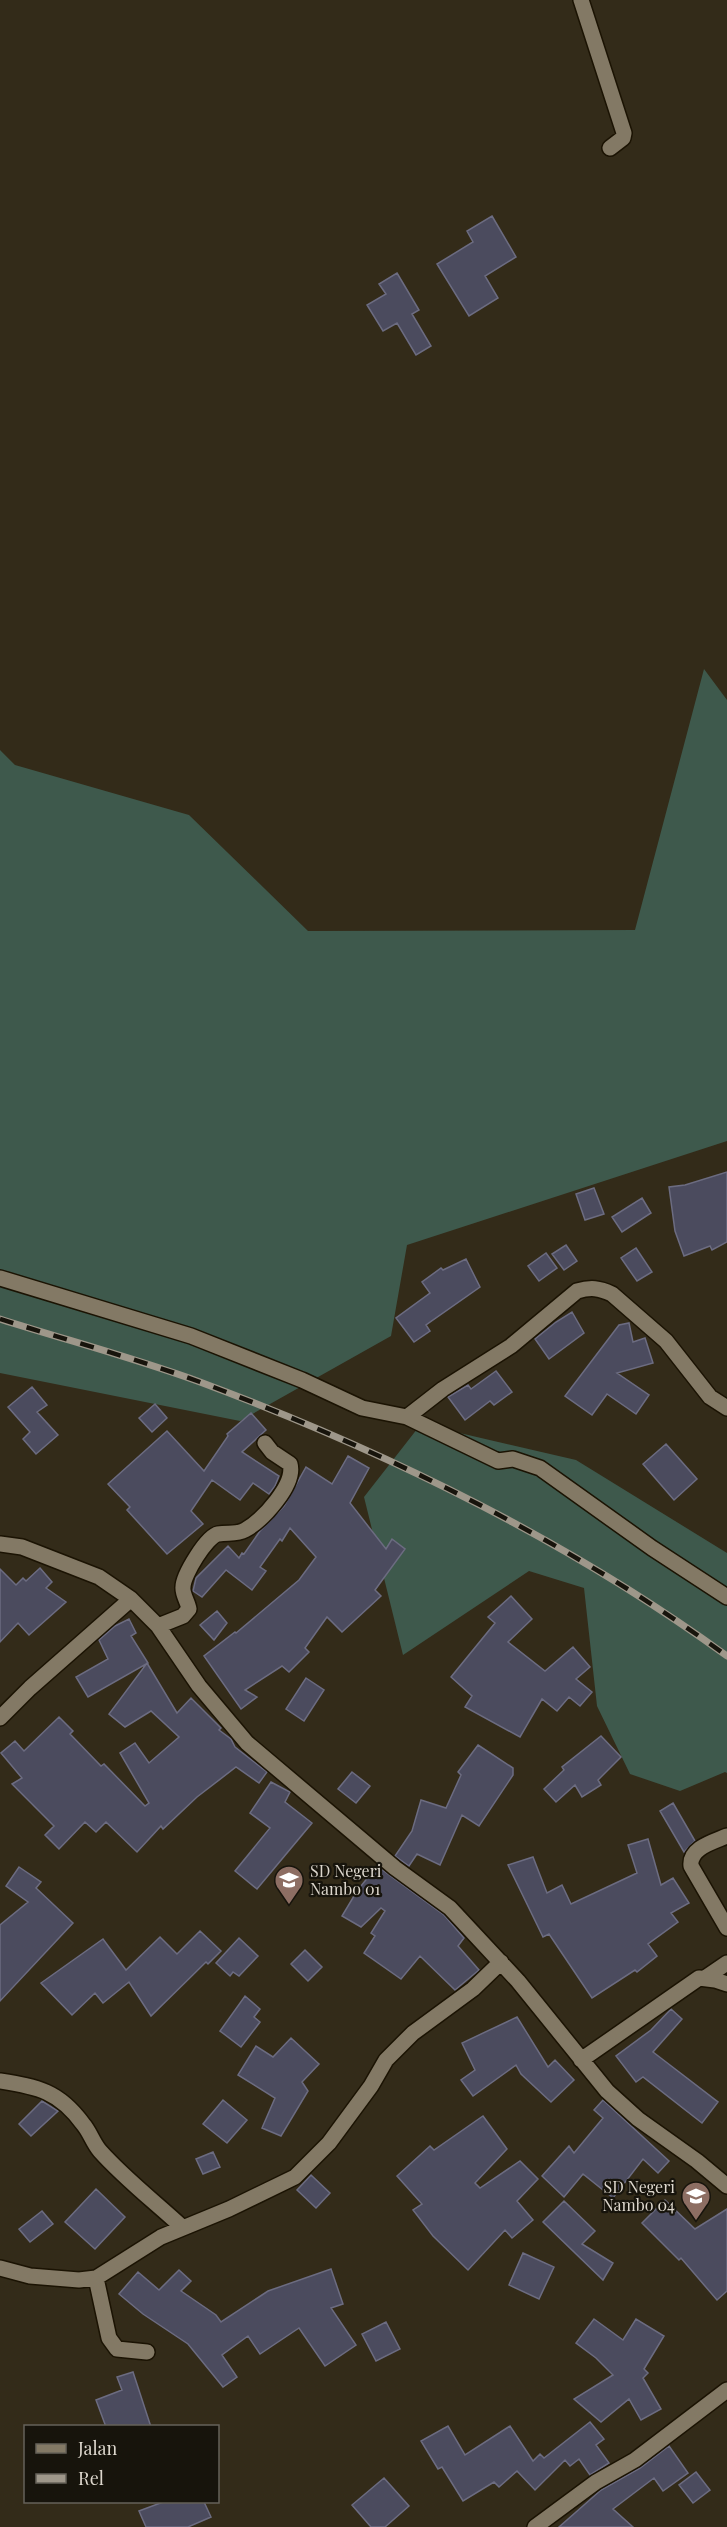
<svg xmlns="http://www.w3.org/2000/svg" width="727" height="2527" font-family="'Playfair Display',serif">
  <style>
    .forest { fill: #3e594c }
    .building { fill: #4b4b5e; stroke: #6c6c81; stroke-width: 1.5 }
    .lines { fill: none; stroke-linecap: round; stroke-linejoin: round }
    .street-casing { stroke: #1b1303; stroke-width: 18 }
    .street { stroke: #837965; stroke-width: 15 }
    .rail-casing { stroke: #9e978a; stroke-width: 7 }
    .rail { stroke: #17140c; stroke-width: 4.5; stroke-dasharray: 14; stroke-linecap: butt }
    .labels { text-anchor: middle; stroke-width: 4.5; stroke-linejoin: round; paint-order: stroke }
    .poi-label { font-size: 16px; fill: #ddd7cd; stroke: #17140c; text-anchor: start }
  </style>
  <rect width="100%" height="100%" fill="#332b19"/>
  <path class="forest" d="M704 669 727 700V1141L407 1245 391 1336 240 1421 0 1373V750L15 765 189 815 308 931 635 930Z
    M421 1424 576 1460 727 1553V1773L725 1772 680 1791 630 1774 597 1706 584 1588 529 1571 403 1655 364 1497Z"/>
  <path class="building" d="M492 216 516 257 485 276 498 298 469 316 437 264 473 242 467 231Z
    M397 273 419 310 412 314 431 346 416 355 397 323 383 331 367 305 386 294 379 284Z
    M727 1172V1242L712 1250 710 1246 684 1256 675 1231 669 1187 685 1185Z
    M594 1188 604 1214 585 1220 576 1194Z
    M642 1198 651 1213 622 1232 612 1217Z
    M566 1245 577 1261 564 1270 552 1254Z
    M636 1248 652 1272 637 1281 621 1258Z
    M546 1253 557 1268 539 1281 528 1266Z
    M466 1259 480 1287 426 1325 430 1331 414 1342 396 1318 430 1293 422 1282 441 1268 443 1270Z
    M572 1312 584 1333 549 1359 535 1339 556 1322Z
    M629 1323 633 1342 645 1338 653 1363 617 1373 649 1395 636 1414 607 1394 592 1415 565 1396 619 1325Z
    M496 1371 512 1392 494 1405 490 1401 465 1420 448 1397 468 1385 471 1389Z
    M32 1387 47 1405 37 1412 58 1435 36 1454 23 1439 30 1432 8 1407Z
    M155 1404 167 1418 152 1432 139 1418Z
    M251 1413 266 1430 242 1452 279 1476 275 1486 269 1494 253 1483 240 1500 212 1480 191 1511 203 1524 167 1554 127 1510 130 1507 108 1484 167 1431 204 1471 228 1436 227 1434Z
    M666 1444 697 1479 674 1500 643 1464Z
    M348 1456 369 1468 350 1503 386 1549 392 1539 405 1549 375 1590 381 1596 342 1632 327 1617 305 1648 309 1652 289 1672 282 1666 245 1690 257 1697 241 1709 204 1656 235 1632 236 1633 299 1580 316 1557 290 1528 282 1541 280 1539 260 1567 266 1571 252 1590 226 1570 202 1597 193 1591 196 1578 228 1546 239 1558 242 1553 244 1554 260 1531 284 1506 306 1467 332 1484Z
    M40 1568 52 1582 46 1588 66 1602 29 1635 18 1623 0 1642V1569L16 1585 23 1578 26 1581Z
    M511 1596 532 1619 508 1642 545 1671 573 1647 590 1667 576 1679 592 1692 580 1706 569 1697 557 1711 542 1699 520 1737 465 1707 472 1696 451 1677 495 1623 488 1617Z
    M217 1611 227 1623 214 1640 200 1625Z
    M129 1619 136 1633 131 1636 148 1663 88 1697 76 1677 108 1659 99 1640 115 1626Z
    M147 1663 177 1713 191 1698 221 1728 219 1730 231 1739 235 1747 267 1772 259 1783 236 1767 197 1797 163 1829 161 1826 137 1852 106 1822 96 1832 85 1822 59 1849 45 1835 54 1826 12 1784 22 1778 1 1753 15 1741 24 1751 59 1717 73 1731 70 1734 101 1766 104 1764 145 1806 149 1803 120 1753 135 1743 149 1763 179 1737 151 1711 125 1727 109 1714Z
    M306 1678 324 1690 304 1721 286 1709Z
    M601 1736 621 1757 598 1780 601 1785 582 1797 575 1785 556 1802 544 1789 564 1770 562 1767Z
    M478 1745 513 1768V1775L479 1826 462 1815 440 1865 417 1854 409 1866 395 1856 412 1831 421 1800 446 1808 461 1775 458 1772Z
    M352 1772 370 1786 356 1803 338 1789Z
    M271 1782 290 1792 285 1802 312 1823 257 1889 235 1871 270 1828 250 1813Z
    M673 1803 695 1841 684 1852 660 1811Z
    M648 1839 661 1885 673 1878 689 1903 671 1913 678 1922 648 1944 657 1956 637 1972 635 1970 592 1998 549 1934 543 1937 508 1865 533 1857 547 1893 562 1885 571 1904 637 1873 628 1845Z
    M377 1866 444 1915 464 1938 458 1946 479 1970 455 1990 420 1956 401 1979 364 1953 375 1936 371 1933 385 1911 381 1908 361 1927 342 1916 357 1891Z
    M19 1867 41 1882 36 1888 73 1923 0 2001V1925L28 1902 6 1886Z
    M200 1931 221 1951 208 1964 206 1962 151 2016 129 1982 103 2003 95 1993 72 2015 41 1983 103 1939 126 1970 160 1937 177 1954Z
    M239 1938 258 1956 239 1976 233 1972 230 1976 216 1963Z
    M305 1950 322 1967 308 1981 291 1964Z
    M245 1996 260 2009 254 2017 260 2022 241 2047 220 2031Z
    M671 2009 682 2019 653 2052 718 2102 702 2123 643 2077 636 2082 616 2056 651 2030Z
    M517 2017 548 2067 555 2060 574 2080 551 2102 521 2074 516 2065 473 2096 461 2080 475 2070 462 2043Z
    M291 2038 319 2064 302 2082 308 2091 281 2136 262 2128 275 2098 238 2075 256 2046 273 2057Z
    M223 2100 247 2120 227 2143 203 2124Z
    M603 2100 669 2161 658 2173 643 2159 613 2198 583 2174 564 2197 542 2176 569 2146 574 2153 603 2118 594 2110Z
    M42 2101 58 2111 31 2136 19 2124Z
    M483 2116 507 2149 475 2183 480 2188 520 2161 538 2179 517 2201 533 2220 512 2238 505 2230 468 2270 433 2236 413 2210 422 2204 397 2176 430 2146 434 2150Z
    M213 2152 220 2167 203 2174 196 2159Z
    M311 2175 330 2193 316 2208 297 2190Z
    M96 2189 125 2217 95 2249 65 2222Z
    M665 2200 695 2229 727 2209V2291L717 2300 681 2258 679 2260 642 2223Z
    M564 2201 595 2231 582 2244 613 2263 603 2280 543 2222Z
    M42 2211 53 2224 30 2242 19 2229Z
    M523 2253 554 2267 539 2299 509 2285Z
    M331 2269 343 2304 331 2308 356 2345 325 2366 299 2328 260 2354 248 2336 222 2355 237 2377 223 2387 188 2344 143 2314 119 2294 138 2272 159 2290 179 2270 191 2281 181 2291 216 2315 221 2322 268 2291Z
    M594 2319 623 2340 636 2319 664 2336 644 2369 648 2373 643 2378 661 2409 641 2420 629 2399 601 2422 574 2399 613 2375 596 2358 576 2343Z
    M386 2322 400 2349 376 2361 362 2334Z
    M133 2372 151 2427H106L96 2400 122 2390 117 2377Z
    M590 2422 604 2439 596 2445 609 2463 590 2475 579 2459 570 2466 565 2460 535 2490 517 2471 499 2487 494 2482 463 2501 442 2467 438 2469 421 2441 448 2426 465 2455 510 2426 533 2461 540 2454 544 2458Z
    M669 2446 688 2473 663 2491 654 2478 613 2509 633 2527H559L601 2490 640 2468Z
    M696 2472 710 2490 693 2503 679 2485Z
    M384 2478 409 2506 385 2527H371L352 2505Z
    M163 2502H204L211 2517 188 2527H146L139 2511Z"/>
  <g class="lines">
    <g class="street-casing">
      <path id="street" d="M581 0 624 133 623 138 610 148
        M0 1278 191 1336 302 1380 362 1408 407 1417 443 1389 511 1346 577 1291C591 1287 599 1288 612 1294L666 1341 710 1397 727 1408
        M407 1417 498 1461 513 1459 540 1468 652 1548 727 1597
        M0 1544 22 1547 99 1577 131 1599 158 1626 199 1686 247 1743 395 1868 450 1908 518 1981 607 2091 638 2119 697 2161 727 2186
        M158 1626 183 1616 189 1609C188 1602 182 1594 183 1587 183 1575 207 1536 218 1534 228 1532 236 1535 245 1530 263 1520 296 1484 290 1464L272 1452 265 1443
        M0 1718 30 1688 131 1599
        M727 1836C713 1842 689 1848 691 1866L727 1928
        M705 1978 727 1963
        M581 2060 699 1978 715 1980 727 1984
        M0 2081C38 2087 59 2091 83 2124 90 2132 93 2143 100 2151 125 2179 155 2202 182 2227
        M0 2268 30 2276 79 2280 96 2278 161 2237 229 2209 295 2177 329 2143 371 2086 386 2060 413 2033 473 1989 501 1962
        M96 2278 109 2338 117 2349 147 2352
        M535 2527 596 2482 635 2460 727 2390"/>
    </g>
    <use href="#street" class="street"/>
    <g class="rail-casing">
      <path id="rail" d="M0 1319C66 1340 135 1358 200 1382 385 1451 567 1540 727 1656"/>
    </g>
    <use href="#rail" class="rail"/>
  </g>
  <defs>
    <g id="school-pin" transform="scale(1.5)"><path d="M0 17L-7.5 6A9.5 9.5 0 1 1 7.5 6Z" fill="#8d6e63" stroke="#17140c"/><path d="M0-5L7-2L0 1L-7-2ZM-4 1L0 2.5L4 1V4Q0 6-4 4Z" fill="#fff"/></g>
  </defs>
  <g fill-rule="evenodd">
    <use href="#school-pin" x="289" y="1880"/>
    <use href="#school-pin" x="696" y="2196"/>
  </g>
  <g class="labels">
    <g class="poi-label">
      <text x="310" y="1877">SD Negeri<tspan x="310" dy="18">Nambo 01</tspan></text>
      <text x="675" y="2193" text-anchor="end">SD Negeri<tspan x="675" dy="18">Nambo 04</tspan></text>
    </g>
  </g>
  <rect x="24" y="2425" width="195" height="78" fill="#17140c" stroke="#666259" stroke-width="1.5"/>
  <rect x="36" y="2444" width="30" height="9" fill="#837965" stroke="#666259" stroke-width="1.5"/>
  <text x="78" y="2455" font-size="18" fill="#ddd7cd">Jalan</text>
  <rect x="36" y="2474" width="30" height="9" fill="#9e978a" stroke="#666259" stroke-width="1.5"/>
  <text x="78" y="2485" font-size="18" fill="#ddd7cd">Rel</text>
</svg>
